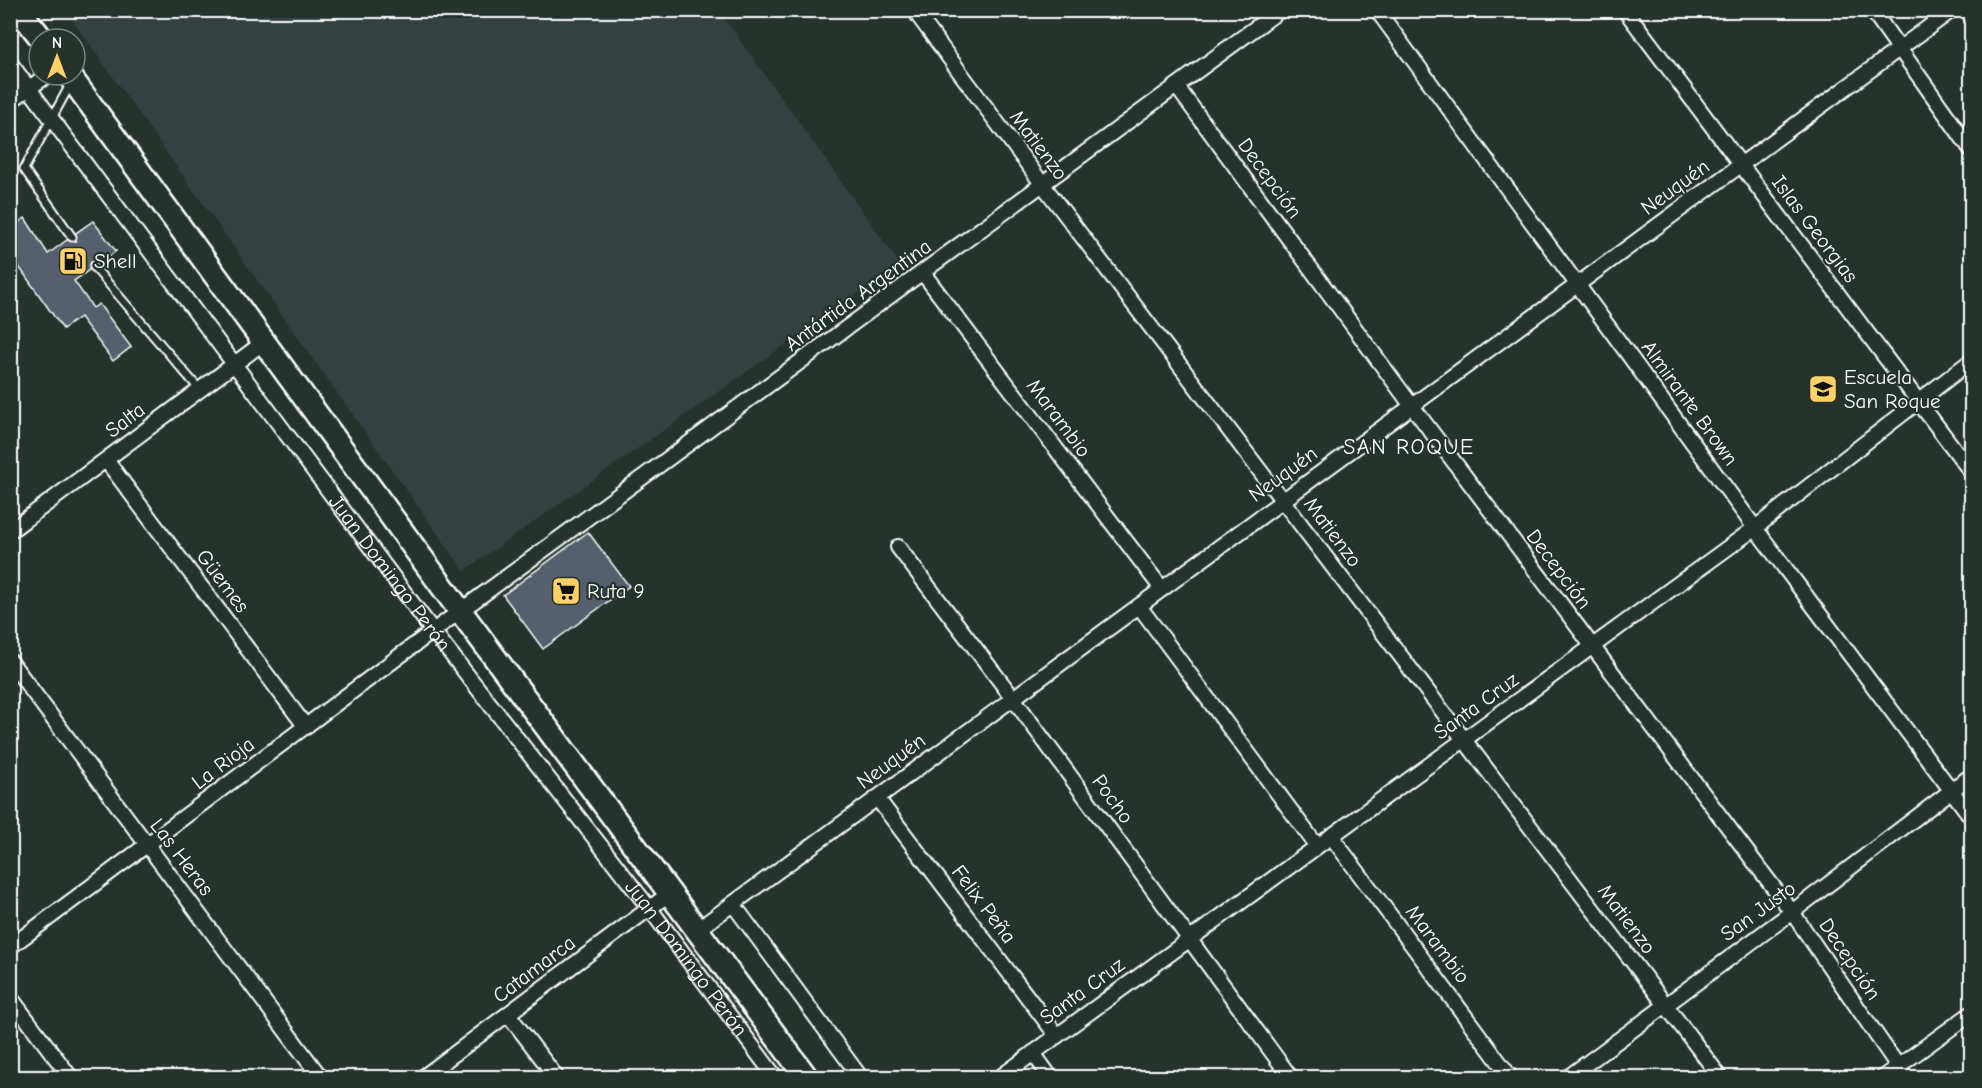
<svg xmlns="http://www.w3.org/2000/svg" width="1982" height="1088" font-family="'Comic Neue',sans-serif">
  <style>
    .built { fill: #354040 }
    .building { fill: #575f6d; stroke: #fff; stroke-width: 1.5 }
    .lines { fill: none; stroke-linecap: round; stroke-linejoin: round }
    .service-casing { stroke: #fff; stroke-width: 11 }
    .minor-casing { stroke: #fff; stroke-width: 18 }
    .primary-casing { stroke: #fff; stroke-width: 27 }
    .service { stroke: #26332d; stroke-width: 7 }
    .minor { stroke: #26332d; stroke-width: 14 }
    .primary { stroke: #26332d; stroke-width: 22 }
    .labels { text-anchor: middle; stroke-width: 4.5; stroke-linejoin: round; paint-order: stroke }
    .street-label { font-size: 21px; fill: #fff; stroke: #26332d }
    .poi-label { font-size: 21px; fill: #fff; stroke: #26332d; text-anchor: start }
    .neighbourhood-label { font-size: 22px; letter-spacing: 1.5px; fill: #fff; stroke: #26332d }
  </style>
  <rect width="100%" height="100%" fill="#26332d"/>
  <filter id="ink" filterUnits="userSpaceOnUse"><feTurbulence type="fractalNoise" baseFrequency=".0167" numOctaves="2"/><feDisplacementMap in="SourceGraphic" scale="12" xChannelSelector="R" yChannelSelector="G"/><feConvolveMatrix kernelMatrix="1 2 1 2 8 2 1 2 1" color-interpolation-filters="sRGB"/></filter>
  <g filter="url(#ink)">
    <path class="built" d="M66 11H719L900 264 464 571Z"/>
    <path class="building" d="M25 218 48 254 67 240 76 241V233L93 221 116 251 99 264 91 262 89 270 74 281 93 308 99 304 131 347 113 361 80 317 63 329 10 254V228Z
      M588 532 629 586 543 649 503 595Z"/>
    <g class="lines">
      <g class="service-casing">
        <path id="service" d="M70 85 24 169 72 237
          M94 267 200 390"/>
      </g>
      <g class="minor-casing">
        <g id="minor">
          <path d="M914 10 1043 185 1721 1078"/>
          <path d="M1377 10 1755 528 1972 818"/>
          <path d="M1625 10 1972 473"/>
          <path d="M1872 10 1972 151"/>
          <path id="s1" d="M10 63 433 631 650 909 776 1078"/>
          <path d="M1177 87 1412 406 1792 912 1906 1078"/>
          <path d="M10 101 48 75"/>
          <path d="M923 273 1162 589"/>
          <path d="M106 460 306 727"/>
          <path d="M10 531 264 342"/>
          <path d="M898 547 1013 698 1291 1078"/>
          <path d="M1139 606 1317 846"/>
          <path d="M10 661 321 1078"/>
          <path d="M877 798 1057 1036"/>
          <path d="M1331 836 1511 1078"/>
          <path d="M733 904 861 1078"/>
          <path d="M697 930 1952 10"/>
          <path d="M10 947 433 631 1280 10"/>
          <path d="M10 997 71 1078"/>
          <path d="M508 1014 557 1078"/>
          <path d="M1033 1053 1051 1078"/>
          <path d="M422 1078 670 893"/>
          <path d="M999 1078 1755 528 1972 360"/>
          <path d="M1567 1078 1792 912 1972 775"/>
          <path d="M1882 1078 1972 1013"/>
        </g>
      </g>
      <g class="primary-casing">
        <path id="primary" d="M19 10 42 39
          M69 75 461 612 807 1078"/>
      </g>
      <use href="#service" class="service"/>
      <use href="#minor" class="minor"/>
      <use href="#primary" class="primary"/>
    </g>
  </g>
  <defs>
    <g id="fuel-square" transform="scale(1.5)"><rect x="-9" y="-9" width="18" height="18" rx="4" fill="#ffd166" stroke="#26332d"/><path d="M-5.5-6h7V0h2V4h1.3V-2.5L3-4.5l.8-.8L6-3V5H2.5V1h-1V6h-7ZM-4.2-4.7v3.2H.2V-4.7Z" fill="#111"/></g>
    <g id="school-square" transform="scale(1.5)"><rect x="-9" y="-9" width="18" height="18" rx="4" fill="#ffd166" stroke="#26332d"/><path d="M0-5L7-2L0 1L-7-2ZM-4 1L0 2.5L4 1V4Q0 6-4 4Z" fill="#111"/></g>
    <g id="supermarket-square" transform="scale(1.5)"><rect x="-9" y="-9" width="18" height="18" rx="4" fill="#ffd166" stroke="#26332d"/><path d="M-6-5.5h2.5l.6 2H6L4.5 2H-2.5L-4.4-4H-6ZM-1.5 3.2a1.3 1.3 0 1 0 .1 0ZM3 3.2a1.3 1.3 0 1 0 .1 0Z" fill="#111"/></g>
  </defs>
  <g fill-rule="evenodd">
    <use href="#fuel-square" x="73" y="261"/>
    <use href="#school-square" x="1823" y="389"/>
    <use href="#supermarket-square" x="566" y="591"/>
  </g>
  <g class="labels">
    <g class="street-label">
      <text transform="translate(1039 145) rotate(53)" y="7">Matienzo</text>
      <text transform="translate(1270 178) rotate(54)" y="7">Decepción</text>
      <text transform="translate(1675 187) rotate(-36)" y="7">Neuquén</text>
      <text transform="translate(1815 229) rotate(53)" y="7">Islas Georgias</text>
      <text transform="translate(858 295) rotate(-36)" y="7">Antártida Argentina</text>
      <text transform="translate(1690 403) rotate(54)" y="7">Almirante Brown</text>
      <text transform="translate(1059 418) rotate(53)" y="7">Marambio</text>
      <text transform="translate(125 420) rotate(-37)" y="7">Salta</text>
      <text transform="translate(1283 474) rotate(-36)" y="7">Neuquén</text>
      <text transform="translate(1333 532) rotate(53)" y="7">Matienzo</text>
      <text transform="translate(1559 569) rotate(53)" y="7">Decepción</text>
      <text dy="7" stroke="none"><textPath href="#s1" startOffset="636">Juan Domingo Perón</textPath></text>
      <text transform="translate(223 581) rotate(53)" y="7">Güemes</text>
      <text transform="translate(1476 706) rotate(-36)" y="7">Santa Cruz</text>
      <text transform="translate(891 761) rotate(-36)" y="7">Neuquén</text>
      <text transform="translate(223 763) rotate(-37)" y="7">La Rioja</text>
      <text transform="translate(1113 799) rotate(54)" y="7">Pocho</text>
      <text transform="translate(182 857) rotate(53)" y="7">Las Heras</text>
      <text transform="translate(984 904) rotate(53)" y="7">Felix Peña</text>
      <text transform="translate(1758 911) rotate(-36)" y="7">San Justo</text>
      <text transform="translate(1627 919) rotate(53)" y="7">Matienzo</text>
      <text transform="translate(1438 944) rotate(53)" y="7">Marambio</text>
      <text dy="7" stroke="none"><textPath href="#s1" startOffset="1122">Juan Domingo Perón</textPath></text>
      <text transform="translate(1850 959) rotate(56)" y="7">Decepción</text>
      <text transform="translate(534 969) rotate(-37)" y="7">Catamarca</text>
      <text transform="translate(1082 991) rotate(-36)" y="7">Santa Cruz</text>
    </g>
    <g class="poi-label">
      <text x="94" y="268">Shell</text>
      <text x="1844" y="384">Escuela<tspan x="1844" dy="24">San Roque</tspan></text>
      <text x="587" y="598">Ruta 9</text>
    </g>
    <g class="neighbourhood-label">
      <text x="1409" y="454">SAN ROQUE</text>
    </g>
  </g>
  <rect width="1982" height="1088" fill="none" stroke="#26332d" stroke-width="36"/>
  <rect x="18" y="18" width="1946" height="1052" fill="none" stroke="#fff" stroke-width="2" filter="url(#ink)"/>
  <g transform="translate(57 57)"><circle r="28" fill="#26332d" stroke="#7d8581" stroke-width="1.5"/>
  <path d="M0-4.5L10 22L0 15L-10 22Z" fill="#ffd166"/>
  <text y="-9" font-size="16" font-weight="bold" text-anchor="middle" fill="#ffffff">N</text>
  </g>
</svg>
